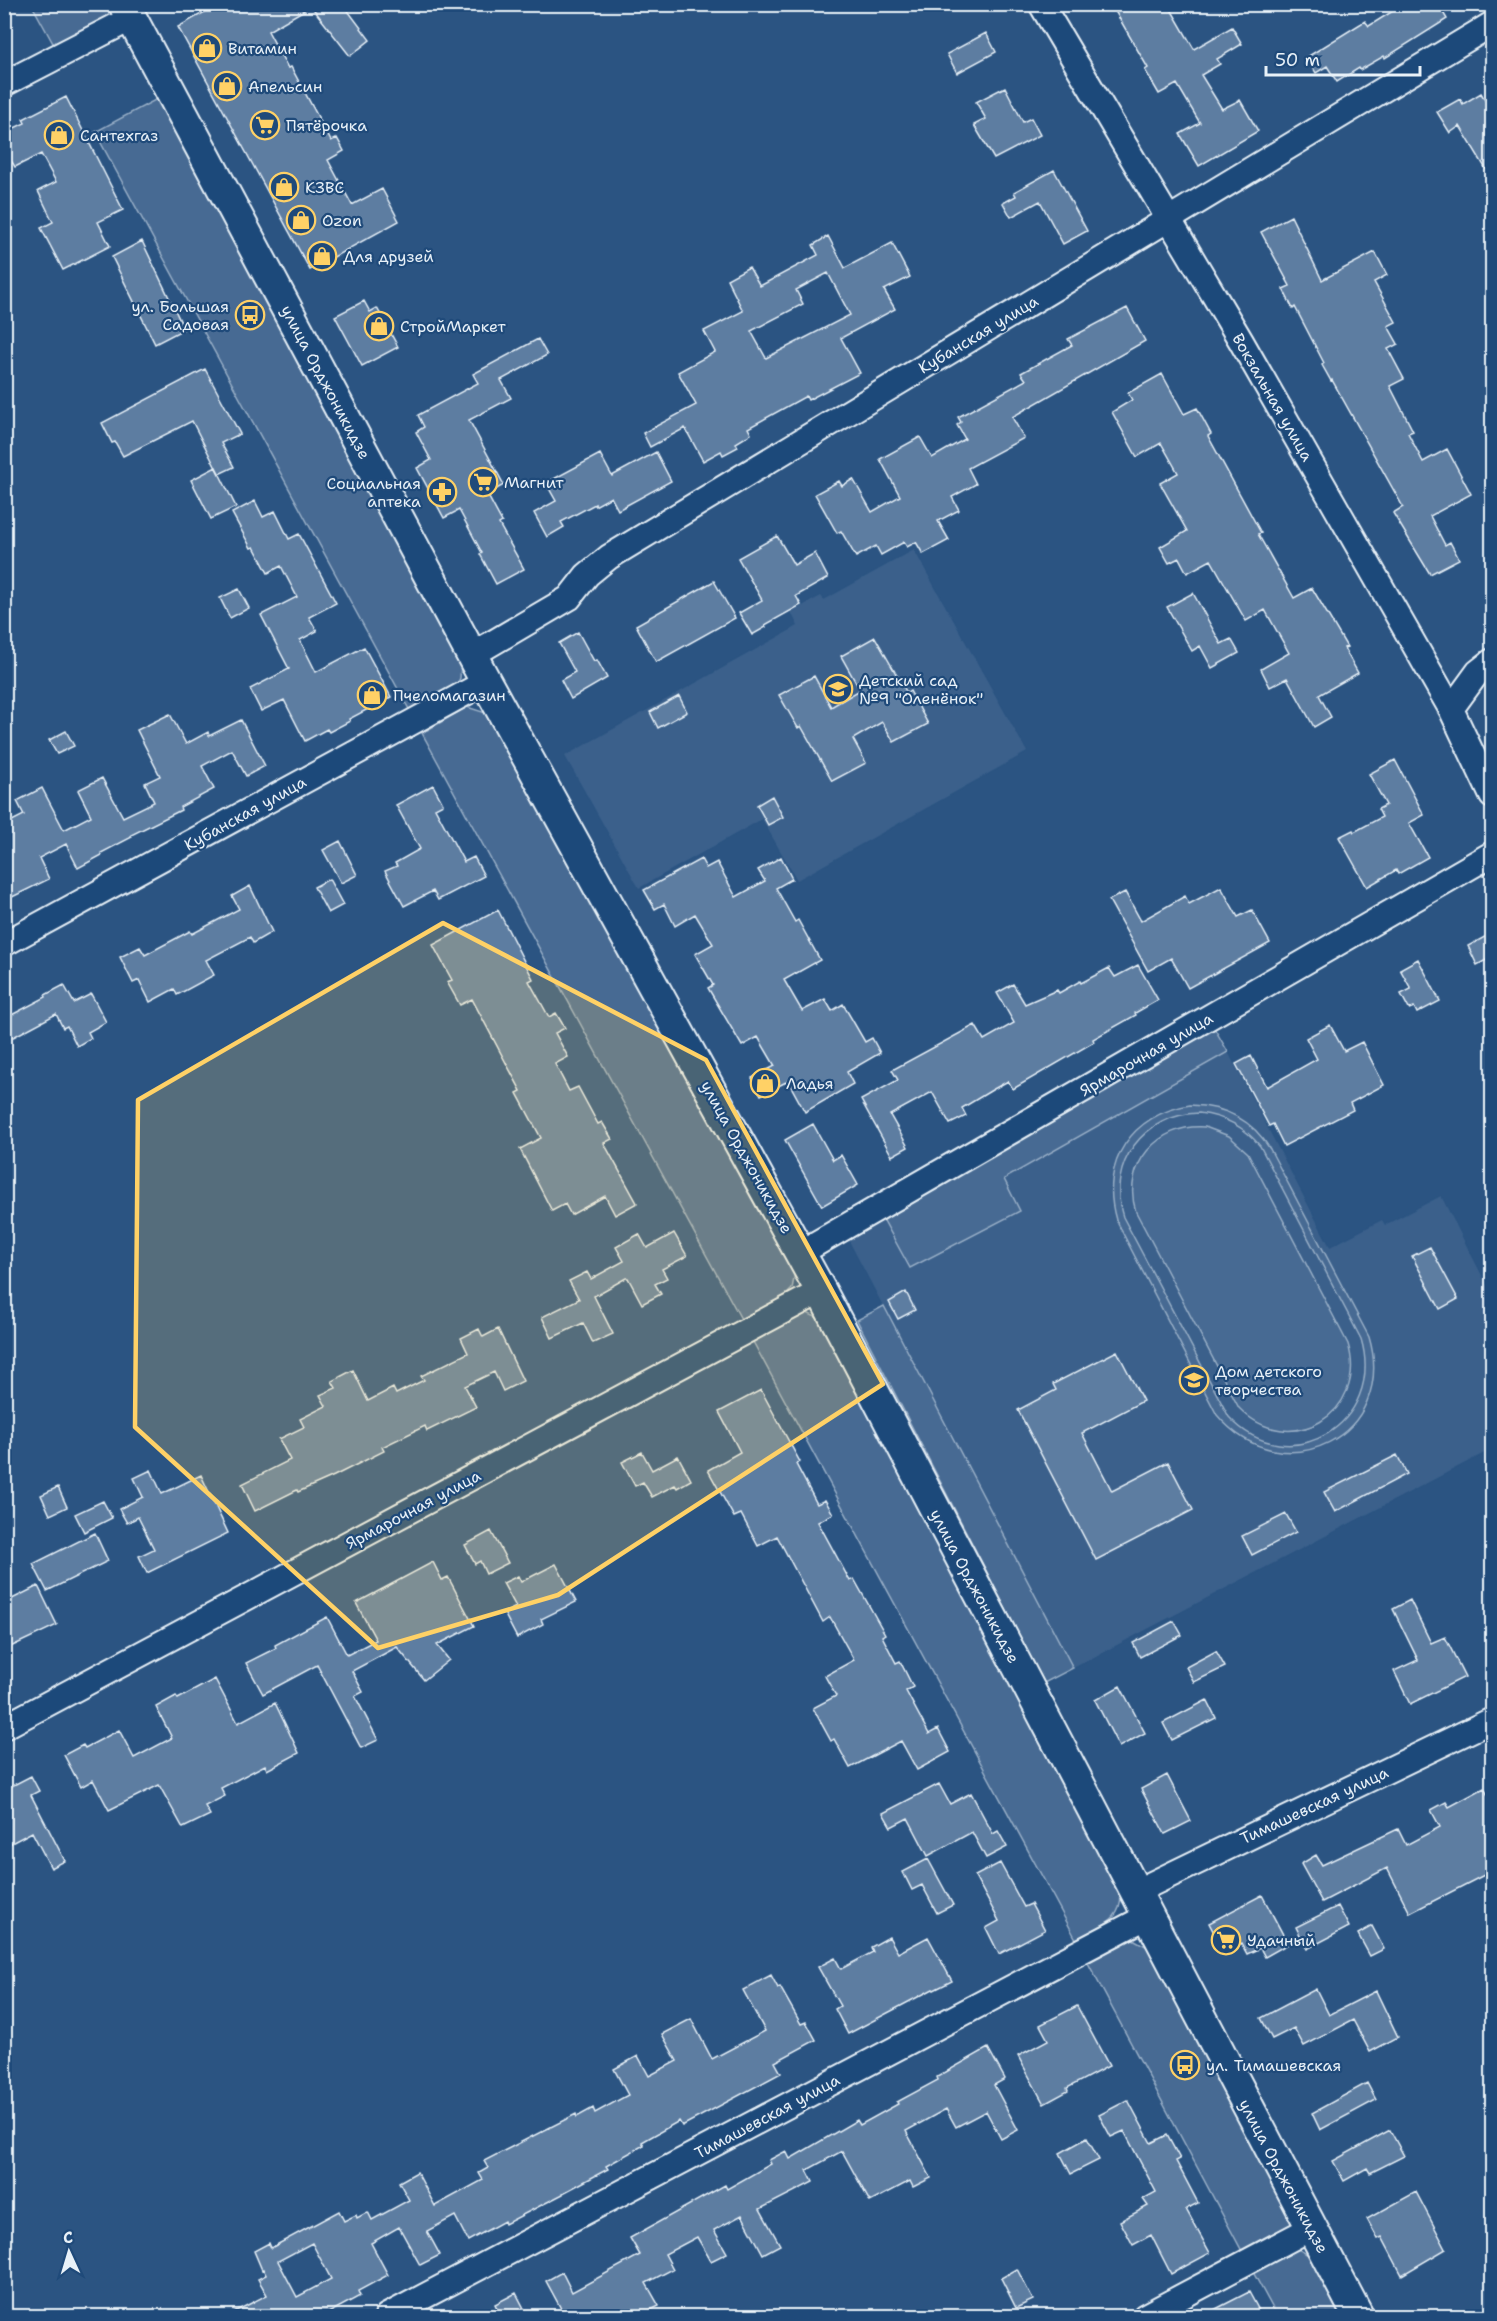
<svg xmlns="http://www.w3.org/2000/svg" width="1497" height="2321" font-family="'Shantell Sans',sans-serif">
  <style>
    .built { fill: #3a608b }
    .green { fill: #476b93; stroke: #98aec6; stroke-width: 1.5; fill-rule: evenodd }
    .building { fill: #5d7da1; stroke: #e8f1f8; stroke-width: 1.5; fill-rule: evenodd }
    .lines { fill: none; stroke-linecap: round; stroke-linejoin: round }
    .minor-casing { stroke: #e8f1f8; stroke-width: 28 }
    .major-casing { stroke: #e8f1f8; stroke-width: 34 }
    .minor { stroke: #1f4a7a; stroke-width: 24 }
    .major { stroke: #1f4a7a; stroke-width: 30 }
    .marked { fill: #ffd166; fill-opacity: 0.2; stroke: #ffd166; stroke-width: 4.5; stroke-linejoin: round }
    .labels { text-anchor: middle; stroke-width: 4.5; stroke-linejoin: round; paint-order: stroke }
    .poi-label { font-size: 16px; fill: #e8f1f8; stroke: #1f4a7a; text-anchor: start }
    .street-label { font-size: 16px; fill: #e8f1f8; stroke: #1f4a7a }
  </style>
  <rect width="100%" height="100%" fill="#2b5482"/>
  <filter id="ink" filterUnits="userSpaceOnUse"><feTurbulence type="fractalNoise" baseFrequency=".0167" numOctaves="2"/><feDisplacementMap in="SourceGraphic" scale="12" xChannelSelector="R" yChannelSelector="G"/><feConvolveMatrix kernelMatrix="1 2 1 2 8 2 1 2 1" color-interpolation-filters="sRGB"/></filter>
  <g filter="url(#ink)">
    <path class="built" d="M914 550 1027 752 797 880 762 819 639 888 565 756 798 626 791 612 821 596 824 600Z
      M1228 1052 1330 1247 1382 1220 1385 1225 1441 1196 1492 1295V1449L1073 1668 847 1237 882 1217 910 1268 1020 1211 1004 1179Z"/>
    <path class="green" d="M32 5H106L112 15 54 45Z
      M157 99 461 663 460 678 455 688 410 711 95 132Z
      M467 707 489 714 795 1273 792 1289 785 1296 741 1319 422 733Z
      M1213 1026 1228 1052 1004 1179 1020 1211 910 1268 882 1217Z
      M1190 1105C1225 1106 1252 1119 1270 1149L1369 1337C1398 1435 1284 1494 1217 1415L1116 1220C1099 1162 1132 1114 1190 1105ZM1199 1113C1224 1116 1244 1126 1260 1146L1361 1339C1386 1423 1289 1482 1229 1417L1123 1217C1106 1164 1144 1114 1199 1113Z
      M1205 1127 1229 1136 1248 1153 1348 1344C1369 1414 1289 1460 1239 1408L1136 1212C1121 1166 1158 1123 1205 1127Z
      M884 1306 1073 1668 1044 1683 857 1320Z
      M799 1313H807L818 1318 1120 1887C1126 1921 1101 1925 1076 1939L751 1338Z
      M1133 1939 1153 1950 1292 2220 1290 2229 1243 2253 1086 1959 1125 1940Z
      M1298 2249 1312 2257 1342 2316H1277L1253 2272 1292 2250Z"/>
    <path class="building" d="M219 4H343L370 40 350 56 311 6 268 31 288 68 291 67 331 141 337 138 344 151 328 160 352 205 382 189 399 221 310 270 178 27Z
      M1126 4H1168L1194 49 1232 27 1242 44 1217 59 1220 64 1201 75 1222 109 1240 100 1258 131 1199 166 1180 134 1200 123 1177 84 1159 94 1145 70 1148 68 1115 11Z
      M1404 4H1438L1447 19 1385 58 1384 56 1360 70 1359 68 1337 82 1327 66 1316 73 1307 57 1365 21 1369 26Z
      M986 33 996 52 957 73 947 54Z
      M1005 87 1023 122 1031 118 1040 135 994 159 974 125 986 119 976 102Z
      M1481 93 1492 112V179L1460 126 1450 133 1437 112 1460 99 1463 104Z
      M66 97 123 210 98 222 110 246 63 270 41 228 53 222 38 191 56 182 41 154 15 167 12 162 4 166V133L25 123 23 119Z
      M1054 170 1087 231 1063 244 1040 201 1011 217 1003 203 1016 196 1014 192Z
      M1291 216 1322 280 1375 252 1387 275 1374 282 1396 322 1388 326 1398 344 1388 349 1404 379 1390 386 1413 431 1408 433 1423 462 1447 449 1471 494 1430 516 1445 545 1450 542 1459 559 1430 574 1393 513 1403 507 1332 380 1331 381 1322 365 1324 363 1295 307 1293 309 1283 289 1290 286 1261 232Z
      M828 236 845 268 892 243 910 277 884 290 895 309 841 338 860 373 808 400 806 396 748 428 751 434 736 443 738 447 723 455 721 451 703 461 685 428 650 447 643 433 696 405 678 372 715 352 704 331 743 311 727 279 749 267 760 286 818 255 813 245ZM828 273 850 315 766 358 751 331 803 304 796 290Z
      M142 241 184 329 155 344 112 257Z
      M364 301 370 312 377 308 398 347 362 366 335 316Z
      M1127 308 1145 341 1012 417 1024 438 968 468 976 484 952 497 959 510 938 521 949 540 923 554 916 542 907 547 904 542 881 555 876 546 856 557 841 531 837 533 815 494 839 481 842 486 853 479 872 512 900 496 880 459 920 437 932 458 965 439 957 425 961 422 958 417 1026 380 1021 373 1072 345 1068 339Z
      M538 339 547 355 501 380 511 398 469 420 504 485 487 494 502 522 499 524 524 569 496 584 480 554 482 553 459 510 444 518 417 468 431 460 416 432 424 427 418 415 478 383 473 374Z
      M205 369 240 434 221 443 234 467 219 474 192 421 123 456 115 442 112 443 102 423Z
      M1162 374 1184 414 1197 408 1211 434 1208 436 1261 533 1258 534 1294 598 1312 588 1347 647 1344 648 1358 673 1319 695 1331 717 1314 727 1287 678 1270 687 1261 669 1289 653 1265 610 1246 621 1211 560 1187 573 1179 558 1169 563 1160 547 1187 531 1160 483 1178 473 1161 443 1137 457 1112 412 1132 400 1128 393Z
      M656 452 671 481 618 510 611 497 595 506V504L561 522 564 527 547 537 534 513 556 501 546 483 600 454 612 476Z
      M216 467 236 507 211 519 191 480Z
      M255 501 263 517 275 511 289 539 299 534 336 603 309 617 317 631 300 640 316 672 364 647 391 697 349 719 350 721 329 732 327 729 305 741 284 700 261 711 250 689 289 669 261 615 297 597 281 566 268 573 254 547 251 548 232 513Z
      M777 536 794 565 815 553 828 578 796 596 801 605 765 625 766 627 752 635 739 613 762 600 738 558Z
      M714 581 735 618 656 662 636 625Z
      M239 589 249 608 230 618 220 598Z
      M1193 593 1221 644 1231 639 1239 653 1212 668 1200 646 1192 651 1167 607Z
      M578 632 594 661 597 660 607 678 571 699 561 680 575 672 559 643Z
      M875 637 907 693 910 691 928 724 894 742 882 722 853 739 866 763 832 781 801 726 798 728 779 695 814 676 831 707 860 690 841 656Z
      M679 696 687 712 658 728 650 712Z
      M170 714 186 744 208 732 209 736 241 720 265 766 246 776 232 750 202 766 214 789 180 807 181 810 131 835 132 837 101 853 102 855 78 868 66 844 39 858 49 879 4 901V825L24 815 17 801 42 788 64 830 91 816 78 790 102 778 123 817 154 802 145 783 160 776 137 730Z
      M66 731 74 746 57 754 49 740Z
      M1395 760 1424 815 1409 823 1428 857 1398 874 1396 870 1367 887 1339 837 1353 830 1354 832 1382 817 1378 809 1386 805 1369 774Z
      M433 785 443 804 435 808 464 862 474 857 484 876 438 900 433 891 404 906 385 871 397 866 395 863 420 849 396 805Z
      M772 796 783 817 768 825 757 805Z
      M340 841 357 875 341 883 323 850Z
      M781 857 792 879 776 888 795 922 798 920 820 960 784 980 802 1011 825 999 832 1011 843 1004 865 1042 872 1038 880 1053 847 1072 853 1084 805 1112 788 1081 761 1095 752 1078 775 1066 758 1037 742 1046 708 988 713 985 695 954 713 944 695 914 675 926 664 904 655 909 644 890 701 859 706 868 717 862 736 897 765 881 758 870Z
      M329 879 343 905 328 913 314 887Z
      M250 886 272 932 253 943 250 937 206 960 214 975 177 995 174 989 150 1002 139 980 133 983 120 957 140 947 145 955 190 931 192 934 239 909 232 896Z
      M1221 887 1238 917 1252 910 1270 943 1188 988 1171 958 1148 971 1109 900 1125 892 1141 921 1185 896 1189 904Z
      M498 910 533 979 529 981 549 1017 556 1013 565 1028 555 1033 568 1057 555 1064 569 1091 578 1087 598 1124 602 1122 612 1139 604 1143 637 1203 615 1215 605 1196 571 1215 565 1204 552 1211 520 1149 541 1138 517 1093 521 1091 472 999 460 1005 447 982 452 980 433 945Z
      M1492 933V957L1477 965 1468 946Z
      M1418 959 1440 1001 1417 1013 1414 1007 1409 1009 1401 994 1411 989 1400 969Z
      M1138 965 1158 1000 1135 1013 1136 1015 1093 1039 1094 1042 1013 1089 1008 1081 992 1090 962 1108 966 1116 950 1124 932 1092 890 1115 908 1147 892 1156 861 1100 898 1080 892 1070 975 1025 984 1040 1014 1023 997 993 1013 984 1025 1004 1057 990 1059 993 1080 981 1081 983 1109 968 1115 977Z
      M64 985 74 1003 91 994 106 1022 88 1032 91 1038 77 1046 67 1026 63 1028 56 1014 4 1042V1019L46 997 45 995Z
      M1330 1025 1344 1051 1362 1042 1384 1085 1350 1103 1353 1110 1284 1146 1273 1124 1269 1126 1236 1064 1251 1056 1267 1087 1317 1059 1306 1038Z
      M813 1124 833 1160 841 1155 858 1185 822 1206 785 1140Z
      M674 1233 687 1256 662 1269 667 1278 655 1284 661 1294 642 1304 628 1278H626L594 1296 613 1334 593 1343 583 1323 552 1338 542 1317 579 1299 569 1281 587 1272 591 1279 624 1261 616 1247 639 1234 647 1248Z
      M1430 1247 1458 1299 1440 1309 1412 1256Z
      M906 1292 915 1310 898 1319 889 1302Z
      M479 1329 483 1337 498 1329 523 1381 503 1391 494 1372 465 1386 476 1407 427 1431 425 1426 382 1447 384 1451 334 1476 298 1492 297 1490 255 1511 242 1484 290 1460 279 1439 304 1427 300 1419 326 1406 320 1395 336 1388 332 1381 353 1370 368 1401 393 1388 396 1394 424 1380 421 1376 468 1353 461 1338Z
      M1117 1351 1143 1401 1082 1433 1112 1491 1168 1462 1193 1510 1096 1560 1018 1410 1056 1390 1053 1384Z
      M761 1390 800 1462 796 1464 817 1504 825 1500 833 1514 818 1522 850 1581 854 1579 876 1618 885 1634 882 1636 896 1663 900 1661 913 1687 906 1691 929 1734 938 1729 950 1752 917 1770 901 1741 850 1768 834 1739 831 1741 813 1708 836 1696 825 1676 854 1660 830 1617 823 1622 777 1536 758 1546 741 1514 734 1517 708 1470 740 1452 719 1412Z
      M642 1452 652 1470 678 1456 691 1480 677 1488 675 1485 652 1497 643 1482 635 1486 622 1462Z
      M1397 1455 1407 1474 1335 1512 1324 1492Z
      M151 1470 162 1494 201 1475 228 1533 147 1573 139 1556 154 1549 138 1517 127 1523 119 1509 143 1497 134 1478Z
      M58 1487 67 1507 50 1515 41 1495Z
      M103 1501 112 1518 84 1532 75 1514Z
      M1286 1514 1296 1532 1252 1555 1242 1536Z
      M491 1531 508 1563 486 1574 480 1561 475 1564 465 1545Z
      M95 1533 108 1561 47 1591 33 1564Z
      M433 1562 442 1580 448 1577 474 1626 437 1645 449 1660 424 1680 397 1647 352 1671 363 1692 355 1696 378 1740 361 1748 317 1665 263 1694 246 1663 276 1648 275 1645 327 1617 347 1655 376 1640 356 1603Z
      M556 1564 576 1602 541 1619 543 1624 517 1638 504 1613 516 1607 503 1583 518 1576 521 1582Z
      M38 1586 57 1625 4 1650V1603Z
      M1410 1600 1431 1643 1445 1637 1465 1677 1410 1704 1394 1671 1418 1660 1393 1609Z
      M1174 1621 1182 1635 1140 1657 1133 1643Z
      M1216 1651 1225 1667 1194 1682 1186 1667Z
      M215 1679 238 1723 275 1703 299 1753 267 1770 265 1765 221 1788 225 1796 205 1806 210 1815 183 1828 159 1785 109 1810 93 1780 81 1787 64 1755 83 1745 85 1748 119 1730 134 1758 172 1738 156 1707 176 1696 178 1699Z
      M1120 1686 1145 1733 1119 1747 1095 1700Z
      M1207 1700 1216 1718 1172 1740 1163 1723Z
      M1167 1775 1191 1821 1165 1834 1141 1789Z
      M31 1776 39 1791 31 1795 65 1861 51 1868 32 1832 4 1847V1790Z
      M939 1784 950 1804 971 1793 993 1834 998 1831 1007 1847 986 1858 972 1832 928 1856 908 1818 891 1827 883 1813Z
      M1484 1788 1492 1803V1871L1410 1913 1387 1868 1322 1902 1301 1864 1316 1855 1322 1865 1398 1829 1406 1845 1440 1827 1431 1810 1446 1802 1449 1807Z
      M928 1859 953 1905 937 1913 922 1885 912 1890 903 1872Z
      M1000 1863 1024 1907 1031 1904 1045 1930 999 1954 986 1928 999 1921 975 1876Z
      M1262 1895 1288 1944 1265 1957 1260 1948 1247 1954 1241 1943 1224 1952 1209 1923Z
      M1338 1906 1349 1927 1307 1949 1296 1927Z
      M1372 1926 1384 1949 1370 1956 1358 1934Z
      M889 1937 898 1953 928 1937 952 1981 934 1990 933 1989 848 2034 835 2009 840 2006 818 1967 835 1958 841 1969 873 1952 871 1947Z
      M771 1975 778 1988 780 1987 801 2024 806 2022 816 2040 775 2062 781 2073 682 2126 679 2121 642 2142 644 2145 606 2166 608 2169 563 2193V2194L505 2224 504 2221 468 2241 455 2216 427 2231 440 2255 420 2265 399 2227 371 2243 388 2275 358 2291 360 2296 323 2316H226L267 2295 258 2279 266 2275 263 2269 262 2270 254 2251 269 2243 271 2248 339 2211 344 2221 356 2215 357 2218 368 2212 372 2220 409 2200 399 2182 417 2172 435 2206 483 2180 479 2173 488 2168 484 2161 576 2114 577 2117 593 2108 595 2113 628 2095 614 2069 638 2056 649 2076 677 2061 662 2034 691 2019 712 2059 765 2031 743 1990ZM312 2243 331 2279 297 2297 278 2261Z
      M1316 1989 1329 2015 1376 1991 1398 2037 1370 2052 1353 2020 1304 2046 1294 2028 1272 2039 1261 2018Z
      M1077 2006 1109 2066 1067 2088 1068 2091 1044 2104 1018 2056 1048 2040 1040 2025Z
      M988 2048 1005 2079 994 2085 1018 2130 1001 2139 986 2111 956 2127 946 2109 906 2131 931 2178 913 2187 910 2181 870 2202 842 2151 807 2170 813 2182 760 2209 780 2245 763 2254 742 2215 714 2230 727 2253 711 2261 697 2237 665 2254 673 2269 646 2283 659 2306 639 2316H565L546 2281 562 2272 572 2292 640 2255 630 2238 725 2185 727 2189 771 2164 769 2160 786 2151 790 2159 857 2120 860 2125 898 2104 897 2102 938 2080 937 2077Z
      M1367 2083 1376 2100 1320 2130 1312 2113Z
      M1128 2100 1151 2143 1167 2135 1180 2159 1176 2161 1198 2203 1186 2209 1210 2253 1171 2274 1151 2235 1133 2245 1120 2221 1148 2206 1143 2199 1156 2192 1124 2131 1111 2137 1099 2115Z
      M1390 2130 1404 2156 1370 2173 1367 2168 1344 2181 1333 2161Z
      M1087 2138 1099 2160 1071 2174 1060 2153Z
      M1416 2192 1446 2249 1402 2275 1382 2237 1378 2239 1367 2219Z
      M1017 2269 1033 2300 1016 2308 1001 2278Z
      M1249 2292 1262 2316H1202Z
      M516 2293 528 2316H501L495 2304Z"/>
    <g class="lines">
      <g class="minor-casing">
        <path id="minor" d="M1041 4 1241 341 1451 709 1492 796
          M4 84 132 18
          M472 655 569 598 587 575 609 557 1492 24
          M1451 709 1478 672 1492 661
          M4 944 486 682
          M800 1253 1492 854
          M4 1727 821 1291
          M1135 1892 1492 1720
          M387 2316 1148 1916
          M1145 2316 1311 2228"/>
      </g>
      <g class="major-casing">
        <path id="major" d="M124 4 486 682 821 1291 1358 2316"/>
      </g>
      <use href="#minor" class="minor"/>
      <use href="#major" class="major"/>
    </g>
  </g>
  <path class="marked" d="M443 923 706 1060 883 1384 558 1595 378 1648 135 1427 138 1100Z"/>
  <defs>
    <g id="shop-ring" transform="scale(1.5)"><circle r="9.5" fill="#1f4a7a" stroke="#ffd166" stroke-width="1.5"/><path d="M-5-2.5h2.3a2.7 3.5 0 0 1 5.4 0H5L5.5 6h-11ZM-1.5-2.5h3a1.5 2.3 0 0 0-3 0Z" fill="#ffd166"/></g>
    <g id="supermarket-ring" transform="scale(1.5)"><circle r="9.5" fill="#1f4a7a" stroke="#ffd166" stroke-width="1.5"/><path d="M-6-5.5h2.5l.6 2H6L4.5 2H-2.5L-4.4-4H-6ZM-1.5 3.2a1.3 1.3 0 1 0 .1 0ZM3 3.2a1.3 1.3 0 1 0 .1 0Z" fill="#ffd166"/></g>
    <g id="bus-ring" transform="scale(1.5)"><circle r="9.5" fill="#1f4a7a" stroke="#ffd166" stroke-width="1.5"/><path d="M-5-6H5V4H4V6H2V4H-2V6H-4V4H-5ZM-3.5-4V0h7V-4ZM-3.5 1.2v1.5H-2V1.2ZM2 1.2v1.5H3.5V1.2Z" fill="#ffd166"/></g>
    <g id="pharmacy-ring" transform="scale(1.5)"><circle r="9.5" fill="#1f4a7a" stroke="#ffd166" stroke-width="1.5"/><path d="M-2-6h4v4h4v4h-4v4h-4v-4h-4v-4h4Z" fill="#ffd166"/></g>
    <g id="school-ring" transform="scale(1.5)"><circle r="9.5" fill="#1f4a7a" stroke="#ffd166" stroke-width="1.5"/><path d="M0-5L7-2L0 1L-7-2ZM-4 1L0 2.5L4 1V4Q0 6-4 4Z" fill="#ffd166"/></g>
  </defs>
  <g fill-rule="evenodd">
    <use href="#shop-ring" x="207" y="48"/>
    <use href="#shop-ring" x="227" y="86"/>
    <use href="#supermarket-ring" x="265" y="125"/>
    <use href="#shop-ring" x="59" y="135"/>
    <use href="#shop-ring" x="284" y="187"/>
    <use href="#shop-ring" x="301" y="220"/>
    <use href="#shop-ring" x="322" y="256"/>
    <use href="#bus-ring" x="250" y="315"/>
    <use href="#shop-ring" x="379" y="326"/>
    <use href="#supermarket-ring" x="483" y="482"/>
    <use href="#pharmacy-ring" x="442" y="492"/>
    <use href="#school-ring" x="838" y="689"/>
    <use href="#shop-ring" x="372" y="695"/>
    <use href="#shop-ring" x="765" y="1083"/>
    <use href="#school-ring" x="1194" y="1380"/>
    <use href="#supermarket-ring" x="1226" y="1940"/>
    <use href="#bus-ring" x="1185" y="2065"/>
  </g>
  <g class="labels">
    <g class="poi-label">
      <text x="228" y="54">Витамин</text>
      <text x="248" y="92">Апельсин</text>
      <text x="286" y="131">Пятёрочка</text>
      <text x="80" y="141">Сантехгаз</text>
      <text x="305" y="193">КЗВС</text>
      <text x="322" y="226">Ozon</text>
      <text x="343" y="262">Для друзей</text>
      <text x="229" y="312" text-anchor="end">ул. Большая<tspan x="229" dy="18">Садовая</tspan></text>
      <text x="400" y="332">СтройМаркет</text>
      <text x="504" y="488">Магнит</text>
      <text x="421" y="489" text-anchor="end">Социальная<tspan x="421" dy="18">аптека</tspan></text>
      <text x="859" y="686">Детский сад<tspan x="859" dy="18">№9 "Оленёнок"</tspan></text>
      <text x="393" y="701">Пчеломагазин</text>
      <text x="786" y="1089">Ладья</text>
      <text x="1215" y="1377">Дом детского<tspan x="1215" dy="18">творчества</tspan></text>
      <text x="1247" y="1946">Удачный</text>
      <text x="1206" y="2071">ул. Тимашевская</text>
    </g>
    <g class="street-label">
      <text transform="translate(978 334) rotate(-31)" y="6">Кубанская улица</text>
      <text transform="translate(326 382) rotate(62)" y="6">улица Орджоникидзе</text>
      <text transform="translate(1273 397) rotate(60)" y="6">Вокзальная улица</text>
      <text transform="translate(245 813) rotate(-29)" y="6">Кубанская улица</text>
      <text transform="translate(1146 1054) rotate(-30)" y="6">Ярмарочная улица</text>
      <text transform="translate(747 1157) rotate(61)" y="6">улица Орджоникидзе</text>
      <text transform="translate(413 1509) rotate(-28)" y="6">Ярмарочная улица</text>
      <text transform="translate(975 1586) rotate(62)" y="6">улица Орджоникидзе</text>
      <text transform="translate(1314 1805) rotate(-25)" y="6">Тимашевская улица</text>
      <text transform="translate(767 2116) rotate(-28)" y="6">Тимашевская улица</text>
      <text transform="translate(1284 2176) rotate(62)" y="6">улица Орджоникидзе</text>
    </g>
  </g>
  <rect width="1497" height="2321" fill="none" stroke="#1f4a7a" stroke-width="24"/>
  <rect x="12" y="12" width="1473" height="2297" fill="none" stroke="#e8f1f8" stroke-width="2" filter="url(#ink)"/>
  <g transform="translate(69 2252) rotate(356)" stroke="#1f4a7a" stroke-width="4.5" paint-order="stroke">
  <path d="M0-4.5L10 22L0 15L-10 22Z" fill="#e8f1f8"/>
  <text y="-9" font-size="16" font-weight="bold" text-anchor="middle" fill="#e8f1f8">С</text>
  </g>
  <path d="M1266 66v9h154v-9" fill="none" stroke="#e8f1f8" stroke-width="3"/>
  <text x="1275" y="66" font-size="18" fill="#e8f1f8" stroke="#1f4a7a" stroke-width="4.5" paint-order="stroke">50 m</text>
</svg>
